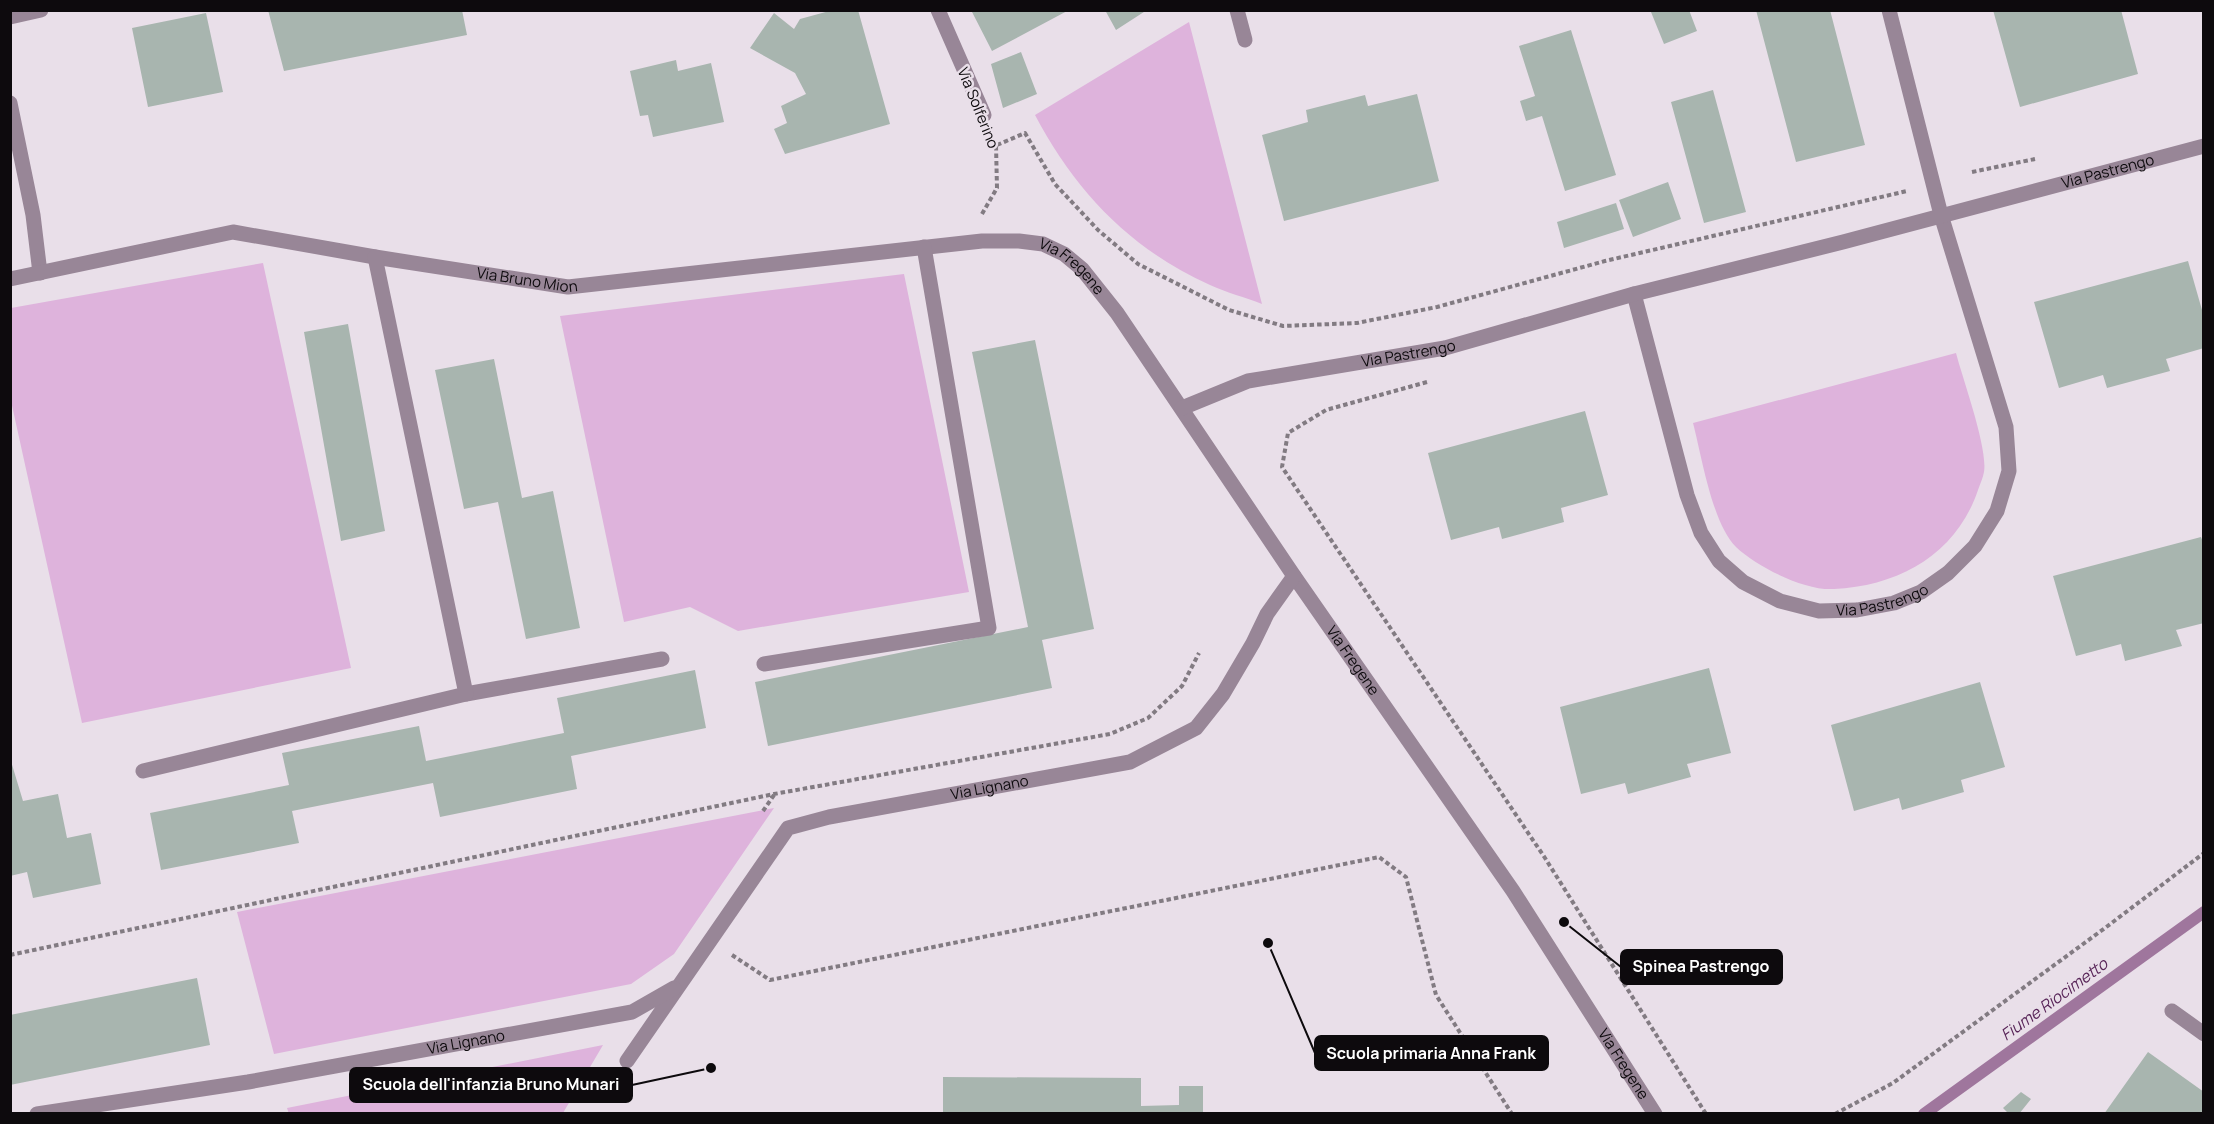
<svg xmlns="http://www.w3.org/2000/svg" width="2214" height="1124" font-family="Manrope,sans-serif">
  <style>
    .green { fill: #deb3dc }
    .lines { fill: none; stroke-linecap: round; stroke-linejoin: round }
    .stream { stroke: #9f769d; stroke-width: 12 }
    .building { fill: #a8b5af }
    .path { stroke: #827b82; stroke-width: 4; stroke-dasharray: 4.5 3; stroke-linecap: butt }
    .minor { stroke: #988697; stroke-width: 15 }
    .labels { text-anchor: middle; stroke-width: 5; stroke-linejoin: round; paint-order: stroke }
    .street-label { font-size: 15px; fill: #0d0a0d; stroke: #e9dfe9 }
    .water-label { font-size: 16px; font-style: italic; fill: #582558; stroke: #e9dfe9 }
    .leader { fill: none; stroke: #0d0a0d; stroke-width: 2 }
    .callout-dot { fill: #0d0a0d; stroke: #e9dfe9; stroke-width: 2 }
    .callout { fill: #0d0a0d; stroke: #0d0a0d; stroke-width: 2 }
    .callout-label { font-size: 16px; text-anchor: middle; font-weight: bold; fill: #fff }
  </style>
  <rect width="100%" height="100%" fill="#e9dfe9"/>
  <path class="green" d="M1189 22 1262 304C1245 297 1227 293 1210 285 1130 249 1075 191 1035 115Z
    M263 263 351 668 82 723 11 401V308Z
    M904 274 969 592 738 631 690 607 624 622 560 316Z
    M1956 353C1963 380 1988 448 1984 472 1983 478 1980 484 1978 490 1957 553 1900 586 1834 589 1805 591 1757 567 1736 547 1712 523 1702 457 1693 423Z
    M774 808 674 954 631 984 274 1054 237 912Z
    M603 1045 563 1113 289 1114 287 1108Z"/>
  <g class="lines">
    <path class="stream" d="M1924 1114 2204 912"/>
  </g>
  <path class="building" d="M268 10H462L467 35 284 71Z
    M833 10H858L890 124 785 154 774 129 787 123 781 106 806 94 795 73 750 48 774 13 794 29 800 19Z
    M971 10H1069L992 51Z
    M1105 10H1147L1116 30Z
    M1655 10H1689L1697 31 1664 44 1651 12Z
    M1756 10H1830L1865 145 1796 162Z
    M1993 10H2121L2138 74 2020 107Z
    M206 13 223 92 148 107 132 28Z
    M1571 30 1616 175 1565 191 1542 116 1526 121 1520 101 1535 96 1519 46Z
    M1021 52 1037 94 1003 108 991 64Z
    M676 60 678 71 711 63 724 122 653 137 648 115 640 116 630 71Z
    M1713 90 1746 212 1704 223 1671 102Z
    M1417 94 1439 181 1284 221 1262 135 1308 122 1306 110 1365 95 1368 106Z
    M1668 182 1681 219 1633 237 1619 200Z
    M1616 203 1624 229 1564 248 1557 222Z
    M2188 261 2204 317V348L2166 359 2170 371 2107 388 2103 375 2059 388 2034 302Z
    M348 324 385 531 341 541 304 332Z
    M1035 340 1094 629 1042 640 1052 688 768 746 755 682 1028 627 972 352Z
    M494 359 522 498 553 491 580 628 526 639 498 502 464 509 435 370Z
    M1585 411 1608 495 1561 508 1564 522 1502 539 1499 527 1451 540 1428 453Z
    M2201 537 2204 545V623L2176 630 2182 646 2125 661 2121 644 2076 656 2053 576Z
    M1709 668 1731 753 1687 764 1691 777 1628 794 1625 783 1581 794 1560 707Z
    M695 670 706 728 571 756 577 789 440 817 433 783 292 811 299 843 161 870 150 813 289 785 282 753 419 726 426 761 564 733 557 698Z
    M1980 682 2005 767 1961 780 1964 792 1902 810 1899 798 1854 811 1831 725Z
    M10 758 23 801 58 794 67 838 91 833 101 884 33 898 27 872 10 876Z
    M197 978 210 1045 10 1085V1015Z
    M2148 1052 2204 1092V1114H2104Z
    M943 1077 1141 1078V1106L1179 1105V1086H1203V1114H943Z
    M2021 1092 2031 1099 2019 1114H2009L2003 1108Z"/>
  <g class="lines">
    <path class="path" d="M997 145 1025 133 1055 184 1098 230 1138 264 1229 310 1283 326 1357 323 1437 307 1605 261 1907 191
      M1972 172 2035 159
      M982 214 997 188 996 145
      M1427 382 1326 410 1288 433 1282 467 1545 858 1706 1114
      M763 811 774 795
      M10 955 774 794 1110 734 1148 718 1182 686 1199 653
      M732 955 770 980 1379 857 1406 877 1436 995 1512 1114
      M1835 1114 1893 1083 2105 928 2204 853"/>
    <g class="minor">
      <path d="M938 10 984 115"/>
      <path d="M1237 10 1245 40"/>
      <path d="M10 17 41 10"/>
      <path d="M10 103 33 215 40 273"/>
      <path id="s1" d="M10 279 233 232 375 257 568 287 982 241H1019L1043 244 1064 254 1082 269 1117 313 1294 576 1513 891 1655 1114"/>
      <path id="s2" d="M1634 294 1687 495 1701 533 1719 561 1743 582 1780 601 1819 611 1857 610 1894 603 1921 592 1948 573 1975 546 1997 511 2009 471 2006 427 1941 215 1889 10"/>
      <path id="s3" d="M1182 408 1248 381 1445 348 1634 294 1843 242 2204 146"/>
      <path d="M764 664 989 628 924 247"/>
      <path d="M466 694 662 659"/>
      <path d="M143 771 466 694 375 257"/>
      <path d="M2172 1011 2204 1034"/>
      <path id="s4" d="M627 1061 788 828 829 817 1130 762 1196 728 1223 694 1253 643 1267 614 1294 576"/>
      <path id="s5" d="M37 1114 248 1082 632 1012 674 988"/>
    </g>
  </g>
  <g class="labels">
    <g class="street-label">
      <text transform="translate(978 108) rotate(68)" y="5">Via Solferino</text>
      <text dy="5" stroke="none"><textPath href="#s3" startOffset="957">Via Pastrengo</textPath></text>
      <text dy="5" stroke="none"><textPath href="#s1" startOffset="1082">Via Fregene</textPath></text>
      <text dy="5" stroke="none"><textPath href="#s1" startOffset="526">Via Bruno Mion</textPath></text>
      <text dy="5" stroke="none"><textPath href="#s3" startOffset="234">Via Pastrengo</textPath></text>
      <text dy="5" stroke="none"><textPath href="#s2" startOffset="460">Via Pastrengo</textPath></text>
      <text dy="5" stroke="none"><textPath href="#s1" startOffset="1568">Via Fregene</textPath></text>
      <text dy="5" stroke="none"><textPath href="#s4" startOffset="489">Via Lignano</textPath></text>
      <text dy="5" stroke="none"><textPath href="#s5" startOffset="435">Via Lignano</textPath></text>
      <text dy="5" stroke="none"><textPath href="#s1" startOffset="2054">Via Fregene</textPath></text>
    </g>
    <g class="water-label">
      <text transform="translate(2054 999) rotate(-36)" y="6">Fiume Riocimetto</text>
    </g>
  </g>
  <path class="leader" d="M1564 922L1621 967M1268 943L1315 1053M711 1068L632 1085"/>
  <g class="callout-dot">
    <circle cx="1564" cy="922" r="6"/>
    <circle cx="1268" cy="943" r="6"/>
    <circle cx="711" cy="1068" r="6"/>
  </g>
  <g class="callout">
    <rect x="1621" y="950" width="161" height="34" rx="6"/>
    <rect x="1315" y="1036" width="233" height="34" rx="6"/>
    <rect x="350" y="1068" width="282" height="34" rx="6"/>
  </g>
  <g class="callout-label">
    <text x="1701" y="972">Spinea Pastrengo</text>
    <text x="1431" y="1059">Scuola primaria Anna Frank</text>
    <text x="491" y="1090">Scuola dell'infanzia Bruno Munari</text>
  </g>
  <rect width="2214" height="1124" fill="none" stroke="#0d0a0d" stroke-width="24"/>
</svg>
